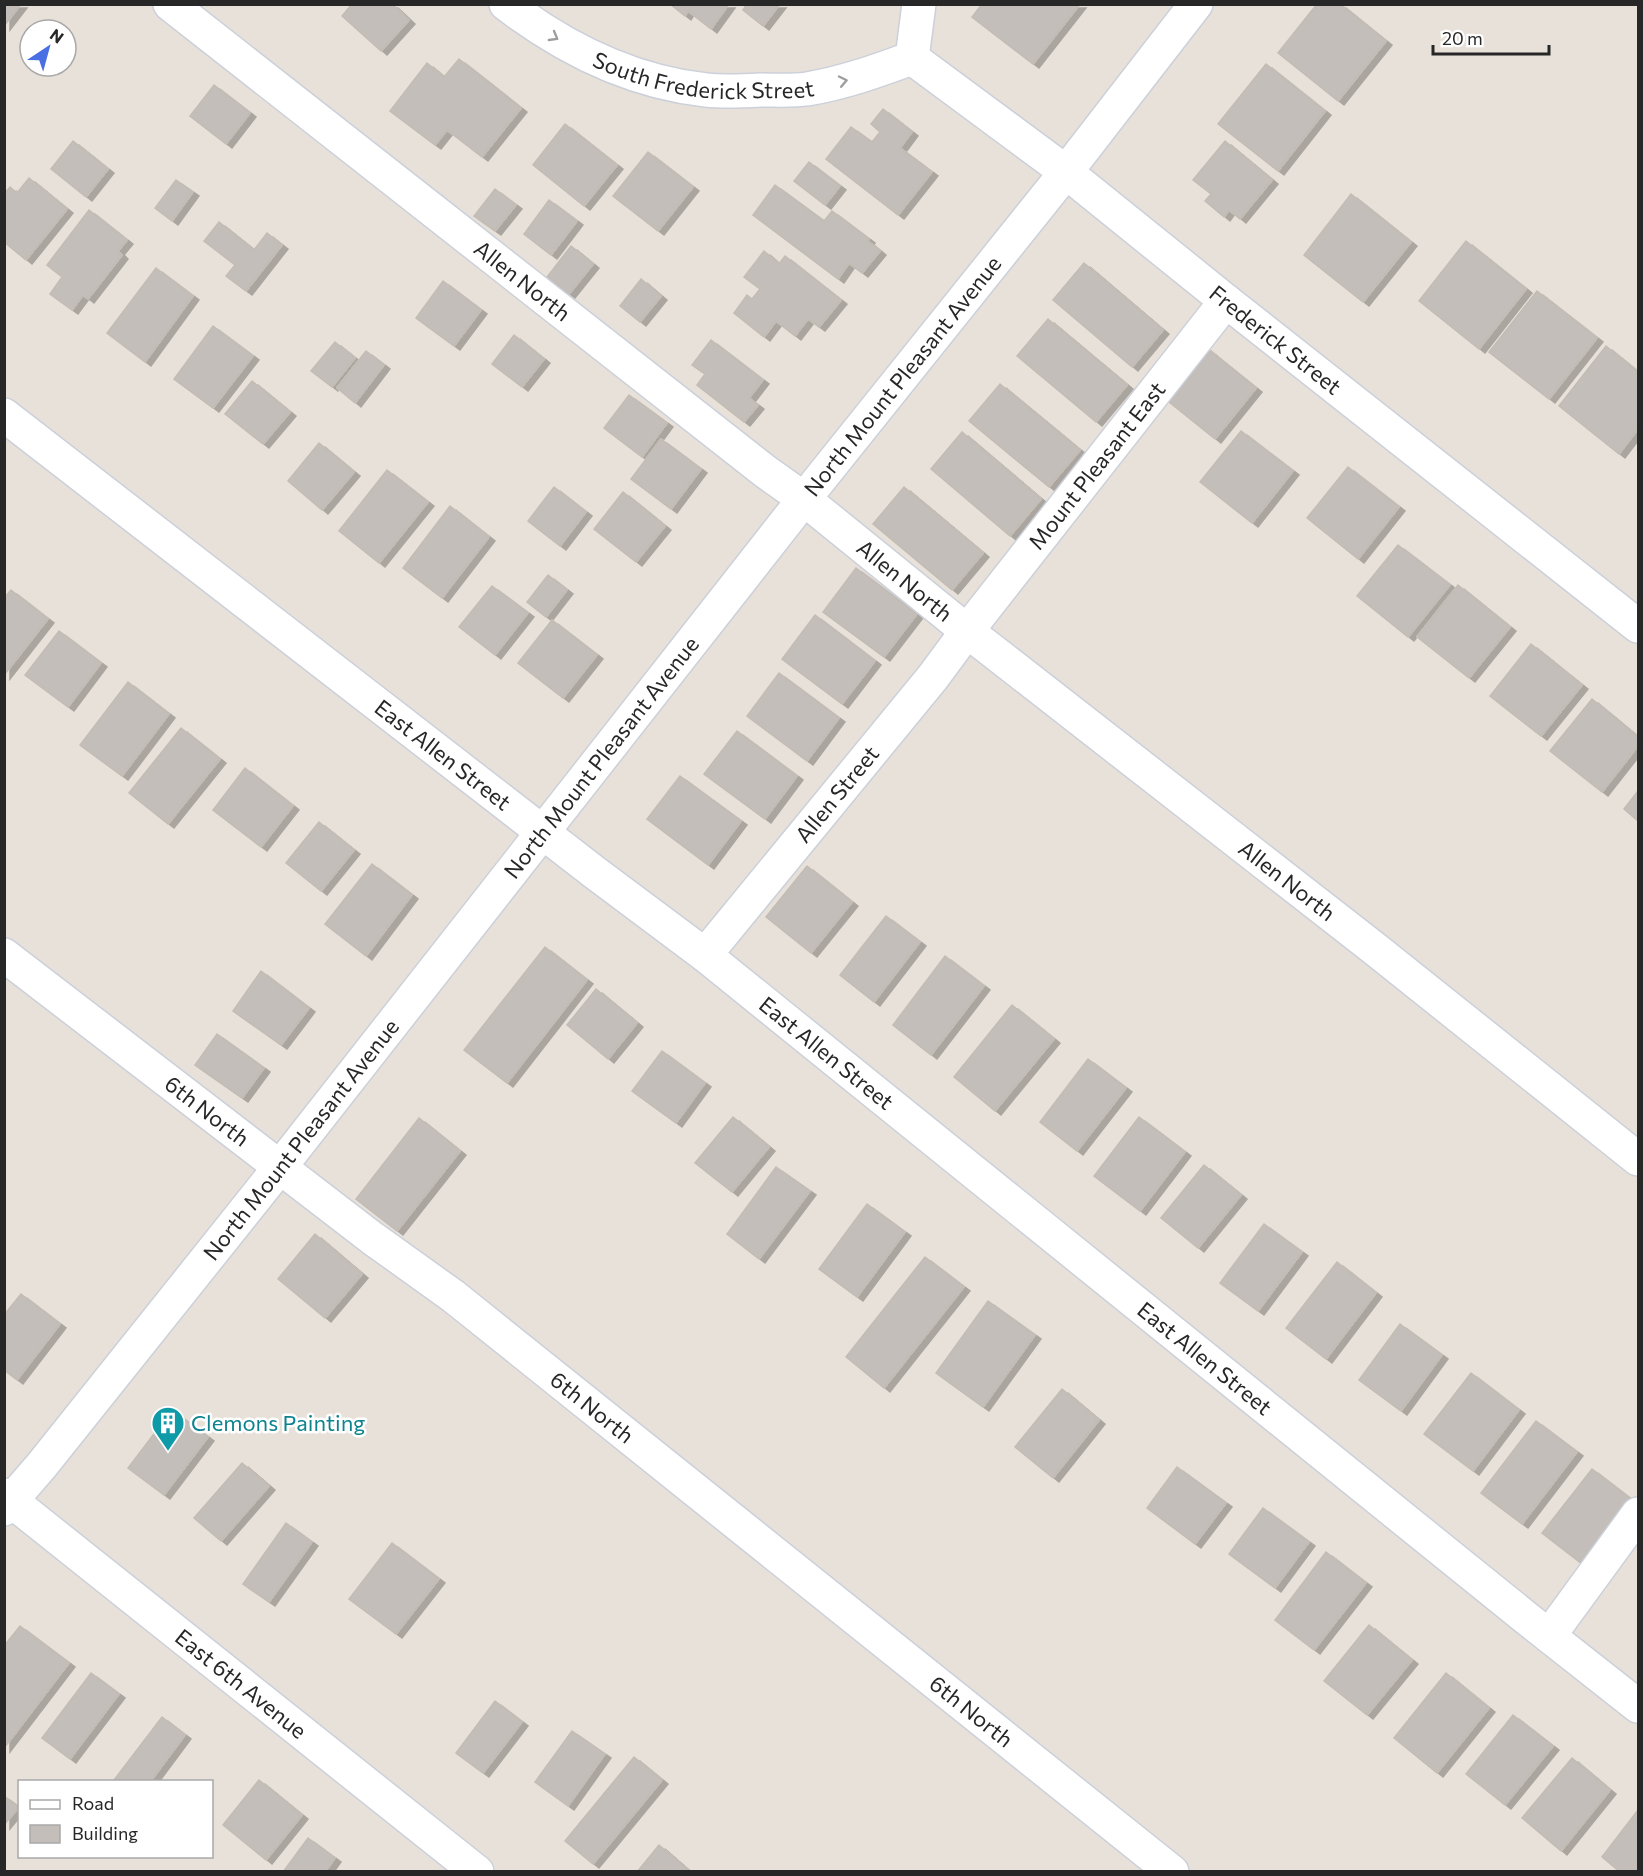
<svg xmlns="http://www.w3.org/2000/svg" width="1643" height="1876" font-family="Commissioner,sans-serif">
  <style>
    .building { fill: #c3beb9; stroke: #c3bcb4; stroke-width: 1.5; filter: url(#shadow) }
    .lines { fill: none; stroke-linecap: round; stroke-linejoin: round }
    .minor-casing { stroke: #ccd0da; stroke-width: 36 }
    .minor { stroke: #fff; stroke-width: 33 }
    .oneway { stroke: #9e9e9e }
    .labels { text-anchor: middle; stroke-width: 5; stroke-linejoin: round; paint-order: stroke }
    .street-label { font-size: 22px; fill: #272727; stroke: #fff }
    .culture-label { font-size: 22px; fill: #0d838f; stroke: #fff; text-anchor: start }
  </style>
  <defs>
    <filter id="shadow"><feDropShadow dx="6" dy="4" stdDeviation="0" flood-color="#0004"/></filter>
  </defs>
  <rect width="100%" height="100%" fill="#e8e1d9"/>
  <path class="building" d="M4 4H21L4 26Z
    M352 4H392L409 20 381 51 342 16Z
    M670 4H729L711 29 688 11 685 16Z
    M747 4H780L763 26 743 10Z
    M982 4H1080L1033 64 972 17Z
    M1317 4H1340L1386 41 1338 101 1278 53Z
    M459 59 521 108 482 157 447 130 435 145 390 111 427 63 444 77Z
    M1266 64 1325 111 1278 171 1218 124Z
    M214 85 250 113 226 144 190 116Z
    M883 109 912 132 900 148 932 172 898 215 826 159 851 127 872 142 880 132 871 124Z
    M565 124 617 165 584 206 533 165Z
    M73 141 108 169 86 197 51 169Z
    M1225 141 1272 180 1240 219 1229 210 1224 217 1205 201 1211 194 1193 180Z
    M648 152 693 187 658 231 613 196Z
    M809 162 840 186 825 205 794 181Z
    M29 178 67 209 26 260 4 242V194L10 187 17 193Z
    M176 180 193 192 172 221 155 208Z
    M775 185 824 221 832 211 869 239 868 241 880 251 862 273 849 263 838 279 753 215Z
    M495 189 516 205 495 231 474 216Z
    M1351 194 1411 242 1363 302 1304 255Z
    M549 200 577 221 551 255 524 234Z
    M89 210 127 240 118 251 122 255 88 299 83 295 72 310 50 294 62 277 47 265Z
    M219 222 254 250 267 233 282 245 246 291 226 276 235 265 204 241Z
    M1466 241 1526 289 1479 349 1419 301Z
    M571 246 593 264 569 294 547 277Z
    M764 251 779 264 785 256 841 300 819 327 808 319 795 336 776 321 764 337 734 313 747 295 752 299 760 289 744 277Z
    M1084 263 1163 330 1132 367 1053 300Z
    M156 268 193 296 145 362 107 333Z
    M641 279 661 296 640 322 620 306Z
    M443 281 481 310 454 346 416 318Z
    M1537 291 1597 338 1549 399 1489 352Z
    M1048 319 1127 385 1096 422 1017 356Z
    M213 326 253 356 213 408 174 379Z
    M514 335 544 359 522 387 492 364Z
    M711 340 763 380 749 398 758 405 744 422 697 385 705 374 692 365Z
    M335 342 355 358 332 387 311 371Z
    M1606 346 1638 372V429L1619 454 1559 406Z
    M1205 347 1256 388 1215 439 1164 398Z
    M366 351 384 365 355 403 337 388Z
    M252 381 290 412 263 444 225 414Z
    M1000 384 1080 450 1049 487 969 421Z
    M629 395 667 423 642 457 604 428Z
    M1241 431 1293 471 1252 523 1200 482Z
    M962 432 1041 499 1010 536 931 469Z
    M661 439 701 469 671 509 631 479Z
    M319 443 354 472 322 510 288 481Z
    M1348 467 1399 507 1358 559 1307 518Z
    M387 470 428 502 379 563 339 531Z
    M554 487 586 512 560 546 528 521Z
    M904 487 983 553 952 590 873 524Z
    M623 492 665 526 636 562 594 529Z
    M450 506 489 537 442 598 403 568Z
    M1398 545 1450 585 1408 637 1357 596Z
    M856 568 917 614 884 657 823 612Z
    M548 575 567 590 546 617 527 602Z
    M1458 585 1510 627 1469 678 1417 637Z
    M492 586 528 613 495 655 459 627Z
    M11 590 48 619 4 675V598Z
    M815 615 875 661 842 704 782 659Z
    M552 620 597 655 563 698 518 663Z
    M59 631 101 663 68 707 25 675Z
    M1531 644 1582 685 1541 736 1490 696Z
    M779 673 839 718 807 761 747 716Z
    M128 682 169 714 122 776 80 745Z
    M1592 699 1638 737V746L1602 792 1550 751Z
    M181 728 220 759 168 824 129 793Z
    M737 731 797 776 765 819 704 774Z
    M245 768 293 806 261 847 213 810Z
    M680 776 741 821 708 865 647 819Z
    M1638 791V821L1624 809Z
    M319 822 354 850 321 891 286 863Z
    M372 864 412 895 366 956 325 924Z
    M807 866 852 902 811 953 766 917Z
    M886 916 920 942 874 1002 840 975Z
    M545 947 587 980 507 1083 464 1050Z
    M945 956 984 986 931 1055 893 1025Z
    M261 971 309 1008 281 1045 233 1011Z
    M596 989 637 1023 608 1059 567 1025Z
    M1012 1005 1054 1039 995 1111 954 1077Z
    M217 1034 264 1068 242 1098 195 1065Z
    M662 1051 705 1083 676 1123 632 1091Z
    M1088 1059 1126 1088 1077 1151 1040 1122Z
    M733 1117 769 1147 732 1192 695 1163Z
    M1139 1117 1185 1152 1140 1211 1094 1176Z
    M419 1118 460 1151 397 1231 356 1199Z
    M1204 1165 1241 1195 1198 1248 1161 1218Z
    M776 1167 810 1191 759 1259 727 1234Z
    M867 1204 905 1232 857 1297 819 1269Z
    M1264 1224 1302 1252 1258 1311 1220 1283Z
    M315 1234 362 1274 325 1318 278 1279Z
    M925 1257 964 1287 884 1388 846 1357Z
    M1337 1262 1376 1293 1326 1359 1286 1328Z
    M21 1294 60 1324 17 1380 4 1370V1315Z
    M988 1301 1035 1335 983 1407 936 1373Z
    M1400 1324 1442 1355 1401 1411 1359 1380Z
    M1471 1373 1519 1410 1473 1471 1424 1434Z
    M1062 1389 1099 1420 1053 1478 1015 1447Z
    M172 1410 208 1437 164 1495 128 1468Z
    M1536 1421 1577 1452 1522 1524 1481 1493Z
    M242 1463 269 1486 221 1541 194 1518Z
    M1177 1467 1226 1503 1195 1544 1147 1508Z
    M1592 1469 1632 1500 1582 1564 1542 1533Z
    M1263 1508 1309 1542 1275 1588 1229 1554Z
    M286 1523 312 1542 269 1602 243 1584Z
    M392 1543 439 1579 396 1634 349 1599Z
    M1326 1552 1366 1583 1314 1650 1275 1620Z
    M1369 1625 1412 1660 1367 1715 1324 1681Z
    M20 1626 69 1663 4 1748V1646Z
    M91 1673 119 1694 70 1759 42 1738Z
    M1446 1673 1489 1708 1437 1773 1394 1738Z
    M495 1701 522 1722 483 1773 456 1753Z
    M1513 1715 1553 1746 1505 1805 1466 1774Z
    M162 1717 185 1735 150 1782H116L114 1780Z
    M572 1731 605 1754 568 1806 535 1782Z
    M634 1757 662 1780 593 1864 565 1841Z
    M1572 1758 1610 1790 1561 1851 1522 1818Z
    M259 1780 302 1815 266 1860 223 1825Z
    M4 1796 19 1807 4 1825Z
    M1638 1810V1872H1620L1602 1857Z
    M308 1838 335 1858 325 1872H283Z
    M659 1845 690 1872H637Z"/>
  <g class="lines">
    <g class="minor-casing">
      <g id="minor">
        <path id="s1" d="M170 4 766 472 804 499 967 631 1375 949 1638 1159"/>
        <path id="s2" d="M506 4C565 49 632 82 706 90 724 92 743 91 761 90 776 90 792 91 807 89 843 83 877 71 912 58"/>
        <path id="s3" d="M912 58 1066 172 1226 301 1638 626"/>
        <path d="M912 58 919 4"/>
        <path id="s4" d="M4 415 594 872 705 955 1525 1617 1638 1706"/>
        <path id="s5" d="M4 955 372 1238 453 1296 1172 1872"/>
        <path id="s6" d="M705 955 933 677 967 631 1226 301"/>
        <path id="s7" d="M4 1495 477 1872"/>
        <path id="s8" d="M4 1509 42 1465 280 1167 804 499 1066 172 1196 4"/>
        <path d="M1549 1636 1638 1514"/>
      </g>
    </g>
    <use href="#minor" class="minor"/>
  </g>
  <defs><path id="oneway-chevron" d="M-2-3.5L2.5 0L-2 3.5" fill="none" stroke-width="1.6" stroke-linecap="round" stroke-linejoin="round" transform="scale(1.5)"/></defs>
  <g class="oneway">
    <use href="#oneway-chevron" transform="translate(554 37) rotate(30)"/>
    <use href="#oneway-chevron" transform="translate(843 81) rotate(-12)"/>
  </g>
  <defs>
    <g id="building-pin" transform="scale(1.725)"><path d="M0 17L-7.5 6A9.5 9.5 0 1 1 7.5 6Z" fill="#0f9aa8" stroke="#fff"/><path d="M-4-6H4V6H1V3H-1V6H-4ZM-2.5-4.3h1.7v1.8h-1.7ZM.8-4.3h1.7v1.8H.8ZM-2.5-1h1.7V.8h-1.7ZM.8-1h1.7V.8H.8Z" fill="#fff"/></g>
  </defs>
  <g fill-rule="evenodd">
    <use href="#building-pin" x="168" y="1423"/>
  </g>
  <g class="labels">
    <g class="street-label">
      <text dy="8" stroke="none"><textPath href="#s2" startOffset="216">South Frederick Street</textPath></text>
      <text dy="8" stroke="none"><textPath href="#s1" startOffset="448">Allen North</textPath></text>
      <text dy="8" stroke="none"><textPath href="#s3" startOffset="460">Frederick Street</textPath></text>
      <text dy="8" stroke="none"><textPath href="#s8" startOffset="1446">North Mount Pleasant Avenue</textPath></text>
      <text dy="8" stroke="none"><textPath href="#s6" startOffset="627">Mount Pleasant East</textPath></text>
      <text dy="8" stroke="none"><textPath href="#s1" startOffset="934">Allen North</textPath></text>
      <text dy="8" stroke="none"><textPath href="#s4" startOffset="555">East Allen Street</textPath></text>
      <text dy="8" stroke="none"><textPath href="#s8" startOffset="960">North Mount Pleasant Avenue</textPath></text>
      <text dy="8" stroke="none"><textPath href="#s6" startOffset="208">Allen Street</textPath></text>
      <text dy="8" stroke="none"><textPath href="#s1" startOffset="1420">Allen North</textPath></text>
      <text dy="8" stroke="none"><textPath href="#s4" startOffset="1041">East Allen Street</textPath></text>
      <text dy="8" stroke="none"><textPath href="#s5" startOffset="256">6th North</textPath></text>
      <text dy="8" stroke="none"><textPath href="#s8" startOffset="474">North Mount Pleasant Avenue</textPath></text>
      <text dy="8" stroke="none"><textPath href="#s4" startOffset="1527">East Allen Street</textPath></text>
      <text dy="8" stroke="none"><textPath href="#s5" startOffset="742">6th North</textPath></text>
      <text dy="8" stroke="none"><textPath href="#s7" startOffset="303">East 6th Avenue</textPath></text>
      <text dy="8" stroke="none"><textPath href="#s5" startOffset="1228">6th North</textPath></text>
    </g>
    <g class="culture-label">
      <text x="191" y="1431">Clemons Painting</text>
    </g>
  </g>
  <rect width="1643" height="1876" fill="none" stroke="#272727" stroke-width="12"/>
  <rect x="18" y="1780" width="195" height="78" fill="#ffffff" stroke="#a9a9a9" stroke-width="1.5"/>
  <rect x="30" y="1800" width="30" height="9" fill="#ffffff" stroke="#a9a9a9" stroke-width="1.5"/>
  <text x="72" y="1810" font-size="18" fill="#272727">Road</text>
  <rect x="30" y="1825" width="30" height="18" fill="#c3beb9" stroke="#a9a9a9" stroke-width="1.5"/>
  <text x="72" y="1840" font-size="18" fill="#272727">Building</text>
  <g transform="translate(48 48) rotate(36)"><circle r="28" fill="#ffffff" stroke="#a9a9a9" stroke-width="1.5"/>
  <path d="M0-4.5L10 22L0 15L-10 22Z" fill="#4a6fe5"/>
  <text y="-9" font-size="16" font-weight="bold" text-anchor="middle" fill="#272727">N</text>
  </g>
  <path d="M1433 45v9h116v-9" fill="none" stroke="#272727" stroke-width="3"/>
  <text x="1442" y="45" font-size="18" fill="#272727" stroke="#ffffff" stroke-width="4.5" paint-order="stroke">20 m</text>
</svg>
